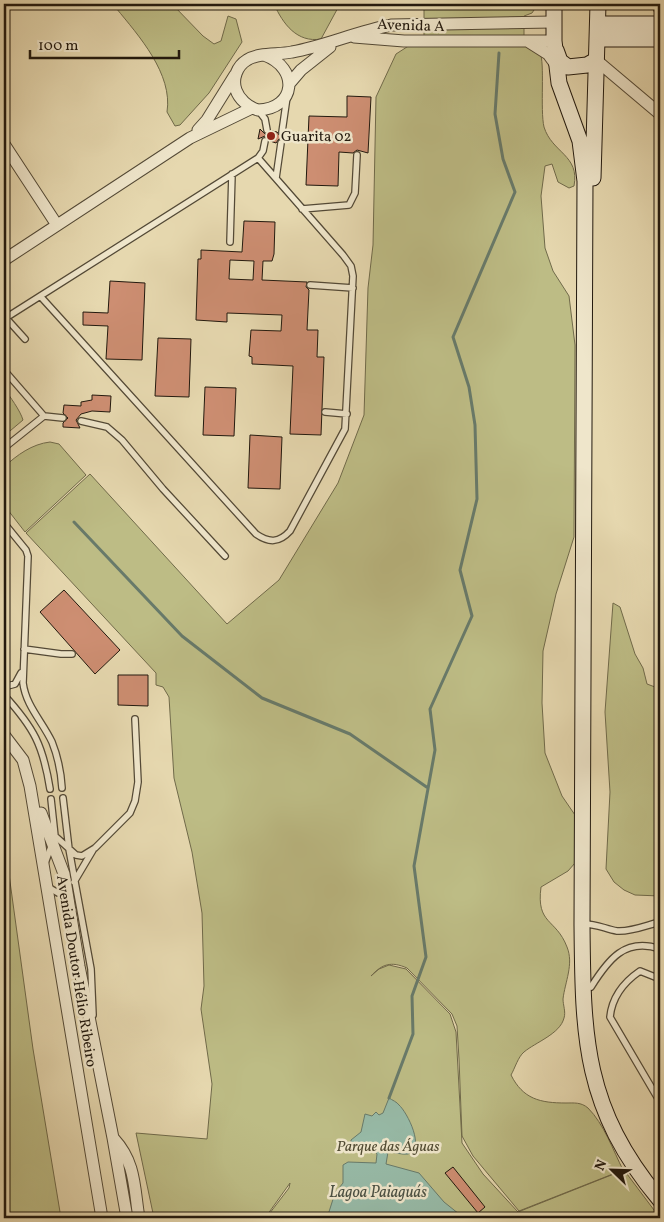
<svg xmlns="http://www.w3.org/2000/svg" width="664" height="1222" font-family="Vollkorn,serif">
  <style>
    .green { fill: #bdbc85; stroke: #706a4a }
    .water { fill: #97baa7; stroke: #687a6a }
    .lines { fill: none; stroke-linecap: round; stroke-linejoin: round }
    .stream { stroke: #687a6a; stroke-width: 3 }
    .building { fill: #cd8e72; stroke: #22190e; fill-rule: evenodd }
    .lane-casing { stroke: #534936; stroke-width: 8 }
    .street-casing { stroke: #534936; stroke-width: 13 }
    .secondary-casing { stroke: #22190e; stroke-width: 17 }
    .lane { stroke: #efe6cb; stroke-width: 5.5 }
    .street { stroke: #efe6cb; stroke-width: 11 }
    .secondary { stroke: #efe6cb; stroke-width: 15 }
    .poi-dot { fill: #8f2418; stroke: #efe6cb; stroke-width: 2 }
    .labels { text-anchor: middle; stroke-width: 5; stroke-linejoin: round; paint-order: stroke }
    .street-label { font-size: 15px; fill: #22190e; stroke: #efe6cb }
    .poi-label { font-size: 15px; fill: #22190e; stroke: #efe6cb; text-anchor: start }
    .park-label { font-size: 15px; font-style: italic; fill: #504a32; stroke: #efe6cb }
    .water-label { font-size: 16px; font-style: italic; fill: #4b5144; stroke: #efe6cb }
  </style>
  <rect width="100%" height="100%" fill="#e6d8af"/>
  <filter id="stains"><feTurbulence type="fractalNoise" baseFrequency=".004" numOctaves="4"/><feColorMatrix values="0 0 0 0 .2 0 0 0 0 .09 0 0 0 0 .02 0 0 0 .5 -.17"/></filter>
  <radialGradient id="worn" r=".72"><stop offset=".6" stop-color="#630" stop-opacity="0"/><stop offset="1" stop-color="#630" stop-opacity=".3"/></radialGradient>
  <path class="green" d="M117 4H172L203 36 214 44 221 41 228 16 236 19 242 42 209 93 180 125 175 126 167 112C173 74 139 36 116 8Z
    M274 4H340L321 39C297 43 283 24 274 4Z
    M424 4H538L532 13 524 16V36C529 41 537 47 540 53 545 62 540 110 544 127 552 153 580 155 574 186L569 188 558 182 552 164 545 166 541 196 545 248 553 271 569 296 575 345 574 537 556 594 543 651 542 703 545 753 562 796 575 815V863L568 871 541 887C536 925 556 918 567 947 574 964 565 982 563 999 563 1005 566 1012 564 1018 560 1034 536 1042 524 1052 518 1057 515 1068 511 1075 523 1099 540 1103 566 1103 574 1103 581 1102 588 1108 604 1124 613 1150 623 1170L519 1211 473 1156 462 1136 459 1059 457 1026 452 1014 407 968C391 961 382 964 371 976L379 969 389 965 406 969 450 1014 456 1032 462 1143 483 1174 518 1212 624 1170 660 1218H266L289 1188 290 1183 265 1218H154L136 1133 207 1139 212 1084 201 1009 204 986 202 913 192 852 174 778 169 697 163 687 156 685V673L26 533 90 474 227 624 279 580 338 483 364 415 368 288 373 245 376 97 396 54 424 36Z
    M4 388C10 397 20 410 23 420L4 436Z
    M50 442 59 444 86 475 25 532 4 505V467C17 455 32 444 50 442Z
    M613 603 620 607 635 654 643 668 647 684 655 687 660 685V896L635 895 624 890 614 882 606 869 610 792 605 712Z
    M4 838 33 1049 61 1218H4Z"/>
  <path class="water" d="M389 1098C392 1100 397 1102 399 1105 407 1112 426 1149 408 1154 402 1155 394 1152 388 1152L386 1164 419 1173 444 1202 464 1218H327L335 1193 343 1183V1165L348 1162 376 1163 377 1154 374 1150 351 1147V1140L361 1132 365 1114 372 1116 376 1112 379 1115 383 1113Z"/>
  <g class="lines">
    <path class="stream" d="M498 4V5
      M74 522 182 636 262 698 350 734 428 788
      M389 1098 413 1034 412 996 426 957 414 866 435 750 430 709 472 616 460 570 477 499 475 425 469 387 453 337 515 192 503 159 495 114 499 53"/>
  </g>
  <path class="building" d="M347 96 371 97 368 153 357 150 353 153 339 152 338 186 306 185 309 116 347 117Z
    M260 129 266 135 272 131 277 132 280 136H284L283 139H279L276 143 270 141 265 136 258 139Z
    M244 221 275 222 274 254 272 261H263L262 280 307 282 306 287 309 290 307 330H318L317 357H324L321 435 290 434 293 366 252 364V357L249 356 251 330 281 331 282 315 227 313V322L196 320 198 259H201V250L242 252ZM230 260 254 261 253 280 229 279Z
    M110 281 145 283 142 360 106 359 108 326 83 325V312L108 313Z
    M158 338 191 339 189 397 155 396Z
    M205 387 236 388 234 436 203 435Z
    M92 395 111 396 110 412 92 411 81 414 76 420 80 428 63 427V423L68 418 63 413 64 405 81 406V402L92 400Z
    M250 435 282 437 280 489 248 488Z
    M64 590 120 650 95 674 40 612Z
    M118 675H148V706L118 705Z
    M453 1167 485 1207 478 1213 445 1173Z"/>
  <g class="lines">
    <g class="lane-casing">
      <path id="lane" d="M655 4 660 17
        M258 110 265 119 267 130
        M282 132 287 97
        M276 178 281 143
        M302 209 349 205 355 193 357 155
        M230 242 232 174
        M310 285 353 288
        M41 297 256 534C269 543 279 543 290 531L345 429 353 276 351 266 343 255 258 158
        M6 318 25 339
        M4 319 258 158 263 151 265 141
        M4 370 44 416 4 448
        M325 412 347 414
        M44 416 63 418
        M81 421 107 427 122 440 163 489 225 556
        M4 523 26 550 28 556 23 683C26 706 42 721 52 742 58 757 61 772 62 788
        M24 649 61 654H72
        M4 687 15 684 21 673
        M4 695C34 728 43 745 50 789
        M63 798 69 849 91 969 93 1015
        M55 836 76 855 82 856 95 848 130 813 135 801 138 782 135 719
        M45 863 55 836 51 799
        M74 882 93 850
        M48 887 58 893 67 889
        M582 924C595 923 605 929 617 931 632 932 647 925 660 922
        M655 977 640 971C624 982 612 997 610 1017L660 1102
        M591 987C608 960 625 937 660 949"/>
    </g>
    <g class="street-casing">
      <path id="street" d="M354 37 404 41H554
        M529 42 548 54 556 65
        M264 55C300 68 296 109 258 110 248 107 239 99 236 90 232 79 237 66 247 60 259 52 278 55 292 52 326 46 358 31 392 25L553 22
        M596 60 660 114
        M289 84 301 70 330 47
        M198 130 207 120 235 75
        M4 144 57 225
        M4 260 190 138 252 108
        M4 735 23 760 30 786 102 1218
        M41 813 64 874 79 966 113 1138 127 1218
        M114 1139C136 1163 134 1188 139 1218"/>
    </g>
    <g class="secondary-casing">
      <path id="secondary" d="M554 4V41L559 83 580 141 585 181 582 924C583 1037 583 1108 660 1200
        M598 24H660
        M597 39H660
        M556 50 560 61 568 67 587 65 596 60
        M593 178 598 4"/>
    </g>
    <use href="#lane" class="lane"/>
    <use href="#street" class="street"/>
    <use href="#secondary" class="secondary"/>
  </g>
  <circle class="poi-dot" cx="271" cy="136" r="5"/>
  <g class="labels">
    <g class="street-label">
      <text transform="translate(411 25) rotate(2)" y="5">Avenida A</text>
      <text transform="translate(77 971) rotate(81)" y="5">Avenida Doutor Hélio Ribeiro</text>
    </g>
    <g class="poi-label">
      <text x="281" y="141">Guarita 02</text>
    </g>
    <g class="park-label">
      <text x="388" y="1151">Parque das Águas</text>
    </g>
    <g class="water-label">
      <text x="378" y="1197">Lagoa Paiaguás</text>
    </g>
  </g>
  <rect width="664" height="1222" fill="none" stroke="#e6d8af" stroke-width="20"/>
  <rect x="5" y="5" width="654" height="1212" fill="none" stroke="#22190e" stroke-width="2.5"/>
  <rect x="10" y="10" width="644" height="1202" fill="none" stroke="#22190e"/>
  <g transform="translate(612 1170) rotate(293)" stroke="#efe6cb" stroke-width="4" paint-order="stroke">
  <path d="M0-4L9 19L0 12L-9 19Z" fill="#22190e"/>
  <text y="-8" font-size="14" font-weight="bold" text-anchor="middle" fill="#22190e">N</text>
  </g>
  <path d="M30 50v8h149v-8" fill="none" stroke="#22190e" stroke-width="2.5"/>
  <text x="38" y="50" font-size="15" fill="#22190e" stroke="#efe6cb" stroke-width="4" paint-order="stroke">100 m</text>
  <rect width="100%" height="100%" filter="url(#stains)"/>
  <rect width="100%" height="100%" fill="url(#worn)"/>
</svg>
